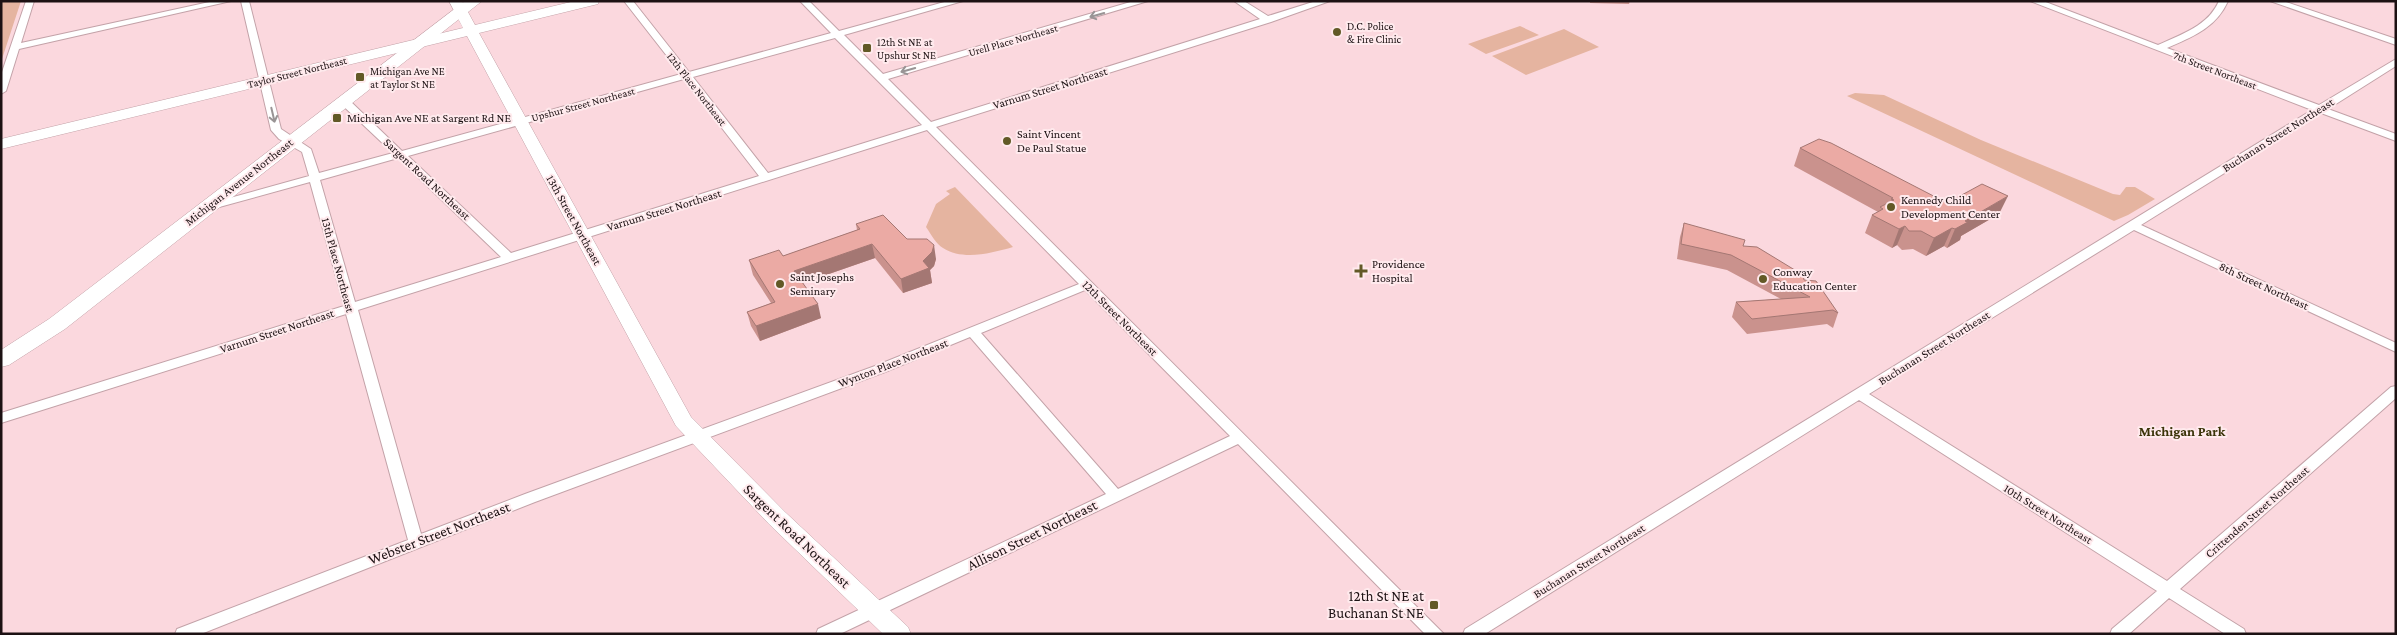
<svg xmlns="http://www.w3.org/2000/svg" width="2397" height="635" font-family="'Crimson Pro',serif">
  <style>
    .green { fill: #e5b4a0 }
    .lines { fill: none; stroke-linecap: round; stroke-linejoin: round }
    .street-casing { stroke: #c3a2a8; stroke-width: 2 }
    .secondary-casing { stroke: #c3a2a8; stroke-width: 1 }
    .primary-casing { stroke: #c3a2a8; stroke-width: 1 }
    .street { fill: #fff; fill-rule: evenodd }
    .secondary { fill: #fff; fill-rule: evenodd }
    .primary { fill: #fff; fill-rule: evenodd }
    .wall { fill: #ca928d }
    .shaded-wall { fill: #a47773 }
    .building { fill: #ebaaa4; stroke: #a47773 }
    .oneway { stroke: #999495 }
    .poi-dot { fill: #625926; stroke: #ffeaed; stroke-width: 2 }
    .labels { text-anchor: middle; stroke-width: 4; stroke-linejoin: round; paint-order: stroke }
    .far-poi-label { font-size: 11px; fill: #1c1113; stroke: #ffeaed; text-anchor: start }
    .far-street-label { font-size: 11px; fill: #1c1113; stroke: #ffeaed }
    .street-label { font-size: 12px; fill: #1c1113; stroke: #ffeaed }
    .poi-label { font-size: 12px; fill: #1c1113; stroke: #ffeaed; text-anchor: start }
    .neighbourhood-label { font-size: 14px; font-weight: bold; fill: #3b3409; stroke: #ffeaed }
    .near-street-label { font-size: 15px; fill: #1c1113; stroke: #ffeaed }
    .near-poi-label { font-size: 15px; fill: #1c1113; stroke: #ffeaed; text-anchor: end }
  </style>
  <rect width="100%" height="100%" fill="#fbd8de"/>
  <path class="green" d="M1 1H21L1 62Z
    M1520 26 1539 35 1486 54 1468 44Z
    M1564 29 1599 47 1526 75 1492 56Z
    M1855 93 1884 95 1981 140 2113 194 2120 195 2126 187H2135L2155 199 2128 215 2114 221 1847 96Z
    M955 187 1013 247C992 253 963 261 943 248 936 244 931 234 926 227L936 204 950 194 946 191Z"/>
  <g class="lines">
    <g class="street-casing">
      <path id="street" d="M26 1H34L21 43 214 1H231L19 49 6 91 1 94V75Z
        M241 1H249L281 129 311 149 319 173 393 153 340 103V99H348L402 151 681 74 624 1H633L689 72 831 33 800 1H809L839 31 948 1H963L844 35 883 74 1134 1H1148L888 79 931 122 1260 19 1234 1H1244L1268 16 1316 1H1330L1271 22 936 127 1444 634H1425L1238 444 840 634H816L818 629 1106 494 970 337 885 372 535 502 201 634H175L177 629 408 540 346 314 1 423V413L344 306 310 182 212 209 206 206 208 204 309 176 302 152 279 139 271 130ZM835 38 922 125 768 173 693 77ZM684 79 759 176 511 253 408 156ZM927 130 1079 284 875 366 525 494 421 534 358 310ZM398 158 501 257 355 302 320 180ZM1085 290 1230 436 1118 489 981 333Z
        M2030 1H2043L2158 45C2182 34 2208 26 2219 1H2228C2216 28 2192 37 2167 48L2319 105 2396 59V66L2328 109 2396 134V141L2321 113 2141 225 2396 343V352L2134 230 1869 394 2167 581 2391 387 2396 386V398L2180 589 2244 629 2246 634H2225L2169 598 2129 634H2110L2112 629 2157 591 1859 400 1485 634H1463L1465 629 2312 110Z
        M2270 1H2283L2396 39V45Z"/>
    </g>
    <g class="secondary-casing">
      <path id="secondary" d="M449 1H462L475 25 575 1H599L598 4 479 33 691 417 785 512 908 627 911 634H883L769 524 676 426 467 36 1 149V139L463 28Z"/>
    </g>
    <g class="primary-casing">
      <path id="primary" d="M465 1H482L65 329 9 365 1 367V350L49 319Z"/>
    </g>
    <use href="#street" class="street"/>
    <use href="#secondary" class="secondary"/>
    <use href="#primary" class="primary"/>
  </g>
  <path class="wall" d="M1590 1H1630L1629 4 1590 3Z
    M1800 148 1947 203 1999 214 1961 236 1960 240 1947 248 1944 246 1926 256 1913 249 1902 250 1897 245 1892 248 1865 233 1872 215 1878 212 1794 166Z
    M1684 223 1743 246 1804 280 1838 313 1833 328 1827 324 1747 334 1732 317 1736 302 1781 299 1727 270 1677 259 1680 237Z
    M856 224 907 239 936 259 934 266 930 270 932 283 903 293 875 258 803 283 821 318 760 341 751 326 747 312 771 303 753 275 749 260 783 256 857 230Z"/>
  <path class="shaded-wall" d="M2008 196 1999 214 1961 236 1960 240 1947 248 1955 229 1965 221Z
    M1905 226 1897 245 1892 248 1899 229Z
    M1952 228 1944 246 1926 256 1934 238Z
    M872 244 875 258 797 285 794 271Z
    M934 245 936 259 934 266 930 270 932 283 903 293 901 279 923 261Z
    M818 304 821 318 760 341 756 326Z"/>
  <path class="building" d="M1819 139 1831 143 1947 203 1982 184 2008 196 1965 221 1968 222 1955 229 1952 228 1934 238 1921 231H1909L1905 226 1899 229 1872 215 1883 209 1880 207 1894 200 1891 199 1893 198 1800 148Z
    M883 215 907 239H927L934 245 932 252 923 261 929 268 901 279 872 244 794 271 818 304 756 326 747 312 775 302 749 260 779 250 783 256 860 229 856 224Z
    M1684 223 1745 240 1743 246 1757 247 1803 275 1804 280 1816 281 1838 313 1833 310 1752 319 1736 302 1810 297 1731 255 1681 244Z"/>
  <defs><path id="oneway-shaft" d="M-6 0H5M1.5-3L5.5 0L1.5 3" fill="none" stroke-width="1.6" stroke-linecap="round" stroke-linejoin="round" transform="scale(1.25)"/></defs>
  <g class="oneway">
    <use href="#oneway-shaft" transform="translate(1097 15) rotate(164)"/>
    <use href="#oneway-shaft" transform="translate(908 70) rotate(164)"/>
    <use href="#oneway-shaft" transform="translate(273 115) rotate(77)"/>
  </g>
  <g class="poi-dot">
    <circle cx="1337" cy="32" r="5"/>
    <rect x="862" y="43" width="10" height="10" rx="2.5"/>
    <rect x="355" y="72" width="10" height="10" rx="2.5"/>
    <rect x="332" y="113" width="10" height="10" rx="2.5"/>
    <circle cx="1007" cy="141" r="5"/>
    <circle cx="1891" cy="207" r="5"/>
    <path d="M1358.5 263.5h5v5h5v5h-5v5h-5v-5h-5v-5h5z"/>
    <circle cx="1763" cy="279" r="5"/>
    <circle cx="780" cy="284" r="5"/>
    <rect x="1429" y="600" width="10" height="10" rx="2.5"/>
  </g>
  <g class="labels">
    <g class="far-poi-label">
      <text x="1347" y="30">D.C. Police<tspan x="1347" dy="13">&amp; Fire Clinic</tspan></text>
      <text x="877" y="46">12th St NE at<tspan x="877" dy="13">Upshur St NE</tspan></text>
      <text x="370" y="75">Michigan Ave NE<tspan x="370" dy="13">at Taylor St NE</tspan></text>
    </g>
    <g class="far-street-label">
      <text transform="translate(1013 40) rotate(-16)" y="4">Urell Place Northeast</text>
      <text transform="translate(2215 70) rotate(21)" y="4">7th Street Northeast</text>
      <text transform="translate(297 72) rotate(-14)" y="4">Taylor Street Northeast</text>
      <text transform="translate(697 89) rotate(52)" y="4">12th Place Northeast</text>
      <text transform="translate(583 104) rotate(-15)" y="4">Upshur Street Northeast</text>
    </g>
    <g class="street-label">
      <text transform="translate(1050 88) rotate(-17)" y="4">Varnum Street Northeast</text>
      <text transform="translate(2278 135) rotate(-32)" y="4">Buchanan Street Northeast</text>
      <text transform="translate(427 179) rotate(43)" y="4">Sargent Road Northeast</text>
      <text transform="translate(239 182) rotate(-38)" y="4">Michigan Avenue Northeast</text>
      <text transform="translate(664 210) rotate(-17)" y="4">Varnum Street Northeast</text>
      <text transform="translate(574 220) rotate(61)" y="4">13th Street Northeast</text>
      <text transform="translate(338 265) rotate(75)" y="4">13th Place Northeast</text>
      <text transform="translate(2264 286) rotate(25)" y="4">8th Street Northeast</text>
      <text transform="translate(1120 318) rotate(45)" y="4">12th Street Northeast</text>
      <text transform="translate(277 331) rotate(-18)" y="4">Varnum Street Northeast</text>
      <text transform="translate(1934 348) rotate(-32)" y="4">Buchanan Street Northeast</text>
      <text transform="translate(893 363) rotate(-21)" y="4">Wynton Place Northeast</text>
      <text transform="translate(2257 512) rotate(-41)" y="4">Crittenden Street Northeast</text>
      <text transform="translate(2048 514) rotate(32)" y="4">10th Street Northeast</text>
      <text transform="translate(1589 561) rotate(-32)" y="4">Buchanan Street Northeast</text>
    </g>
    <g class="poi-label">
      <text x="347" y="122">Michigan Ave NE at Sargent Rd NE</text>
      <text x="1017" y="138">Saint Vincent<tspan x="1017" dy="14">De Paul Statue</tspan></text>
      <text x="1901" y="204">Kennedy Child<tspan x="1901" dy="14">Development Center</tspan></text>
      <text x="1372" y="268">Providence<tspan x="1372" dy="14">Hospital</tspan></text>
      <text x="1773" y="276">Conway<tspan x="1773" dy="14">Education Center</tspan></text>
      <text x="790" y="281">Saint Josephs<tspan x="790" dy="14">Seminary</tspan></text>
    </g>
    <g class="neighbourhood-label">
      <text x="2182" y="436">Michigan Park</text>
    </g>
    <g class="near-street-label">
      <text transform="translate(439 533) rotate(-21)" y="5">Webster Street Northeast</text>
      <text transform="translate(1032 535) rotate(-26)" y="5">Allison Street Northeast</text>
      <text transform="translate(797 536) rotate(44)" y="5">Sargent Road Northeast</text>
    </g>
    <g class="near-poi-label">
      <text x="1424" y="601">12th St NE at<tspan x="1424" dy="17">Buchanan St NE</tspan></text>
    </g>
  </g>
  <rect width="2397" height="635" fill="none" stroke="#1c1113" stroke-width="5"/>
</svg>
